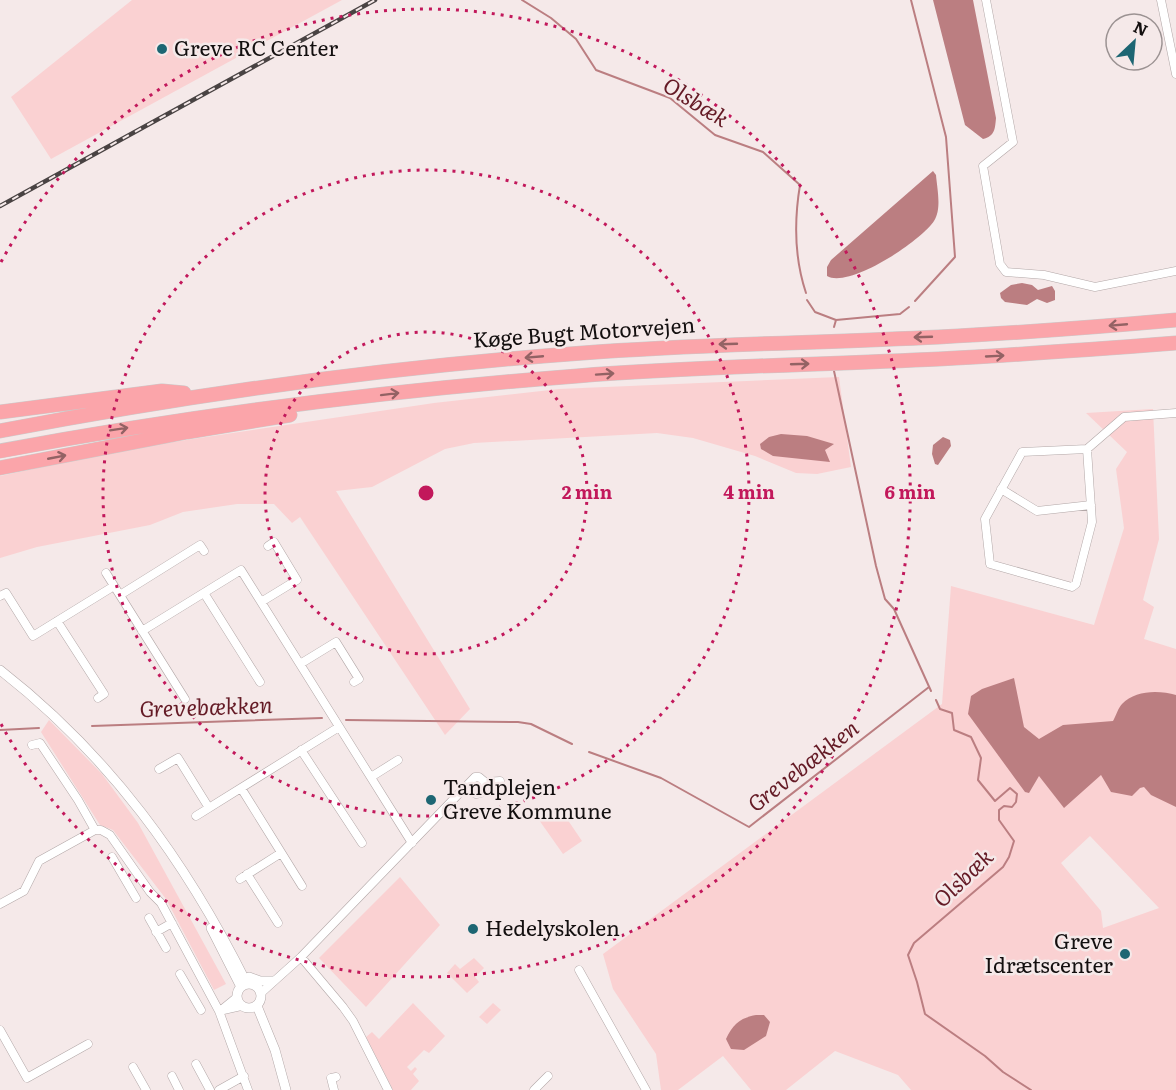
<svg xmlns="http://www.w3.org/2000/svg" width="1176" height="1090" font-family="Literata,serif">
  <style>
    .green { fill: #fad1d2; fill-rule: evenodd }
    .water { fill: #bb7e81 }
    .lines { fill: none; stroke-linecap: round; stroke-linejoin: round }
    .stream { stroke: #bb7e81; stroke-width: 2 }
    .minor-casing { stroke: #b2a7a7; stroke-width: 9 }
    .tertiary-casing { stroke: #b2a7a7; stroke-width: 10 }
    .motorway-casing { stroke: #cbcaca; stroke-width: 15 }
    .minor { stroke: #fff; stroke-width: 8 }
    .tertiary { stroke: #fff; stroke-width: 9 }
    .motorway { stroke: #fba5aa; stroke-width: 14 }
    .rail-casing { stroke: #494343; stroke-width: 4.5 }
    .rail { stroke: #f5e9e9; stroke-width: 2; stroke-dasharray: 7; stroke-linecap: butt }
    .oneway { stroke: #936264 }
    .ring { fill: none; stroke: #c2185b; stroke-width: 3; stroke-dasharray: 3 6 }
    .poi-dot { fill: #1d6673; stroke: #f5e9e9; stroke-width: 2 }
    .labels { text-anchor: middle; stroke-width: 5; stroke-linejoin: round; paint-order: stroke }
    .poi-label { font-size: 21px; fill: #130f0f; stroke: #f5e9e9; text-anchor: start }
    .street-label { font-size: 21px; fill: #130f0f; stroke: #f5e9e9 }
    .water-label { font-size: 22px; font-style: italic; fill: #641a25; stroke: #f5e9e9 }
    .centre { fill: #c2185b; stroke: #f5e9e9; stroke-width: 3 }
    .ring-label { font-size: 18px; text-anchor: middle; font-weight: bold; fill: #c2185b; stroke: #f5e9e9; stroke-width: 5; stroke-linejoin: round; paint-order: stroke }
  </style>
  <rect width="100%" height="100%" fill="#f5e9e9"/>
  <path class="green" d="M132 0H342L51 159 11 97Z
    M839 377 851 467 817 474 796 473 755 456 693 438 657 433 474 443 445 449 372 487 336 491 470 709 445 735 300 517 292 523 274 504H237L183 512 150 525 37 547 0 558V476L119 450 434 403 559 389Z
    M1153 409 1159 539 1143 600 1154 607 1144 639 1176 649V1090H911L898 1075 835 1051 786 1090H751L723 1056 678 1090H661L656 1054 613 989 603 954 942 704 951 586 1094 625 1124 528 1116 469 1127 452 1086 413ZM1090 836 1159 908 1103 928 1101 911 1061 863Z
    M49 720 102 774 138 823 226 984 214 990 166 899 113 830 100 825 41 732Z
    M559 807 582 841 563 854 539 820Z
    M400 877 440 925 366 1007 319 958Z
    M474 958 484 968 475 977 479 982 467 993 447 973 455 964 460 969Z
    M413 1003 445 1036 429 1053 424 1050 407 1067 411 1071 415 1067 417 1069 413 1074 419 1081 411 1090H393L366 1037 372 1032 379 1039Z
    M493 1003 501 1010 487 1024 479 1017Z"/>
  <path class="water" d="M933 0H973L996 118C995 129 995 136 983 139L965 125Z
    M933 171 936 175C937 188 942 209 934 221 921 241 849 289 827 276V267L831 260Z
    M1022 283 1032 285 1038 290 1052 286 1055 291V300L1047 303 1037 299 1027 305 1005 302 1001 298 1000 293 1011 285Z
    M781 434 807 436 834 444 825 450 830 462 773 456 761 449 760 444 769 437Z
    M943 437 950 440 951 446 938 465 935 464 932 454 933 445Z
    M1014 678 1024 727 1039 739 1063 725 1113 721C1116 716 1118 708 1122 704 1135 690 1159 690 1176 695V807L1151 795 1144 787 1140 788 1132 796 1111 792 1101 775 1064 808 1039 776 1029 793 1025 792 968 714 971 696 982 689Z
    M756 1015H764L770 1022 766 1036 744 1050 731 1049 726 1039C733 1024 740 1018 756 1015Z"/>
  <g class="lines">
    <path class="stream" d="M522 0 551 18 576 39 596 70 670 98 715 135 763 152 800 185C794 221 794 257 806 293
      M911 0 946 137 955 257 915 301
      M807 300 815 312 836 320 834 327
      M836 320 900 314 909 307
      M834 371 876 566 885 599 894 609 931 691
      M936 700 940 709 952 713 954 730 971 737 981 758 978 780 995 801 1010 788 1017 794 1016 802 1012 807 1004 806 999 810V820L1014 841 1009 857 1003 867 914 943 908 955 917 982 925 1014 985 1056 1003 1072 1031 1090
      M346 720 518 722 531 724 572 744
      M92 726 322 718
      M0 730 39 728
      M589 752 661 778 749 827 929 687"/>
    <g class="minor-casing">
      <path id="minor" d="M986 0 1013 142 983 166 1000 264 1006 272 1044 275 1095 287 1176 271
        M1161 0 1176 74
        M1087 449 1092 522 1076 584 1072 587 990 564 985 519 1022 452 1087 449 1124 417 1176 413
        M1001 489 1037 511 1091 505
        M106 573 185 699
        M204 593 260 682
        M120 595 200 545 204 551
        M0 596 6 593 33 636 114 586
        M261 602 297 580 274 542 268 546
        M57 621 104 694 98 698
        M142 631 241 570 412 843
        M300 664 336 642 359 679 354 682
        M301 750 362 843
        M159 769 178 758 209 808
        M371 777 398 760
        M241 788 302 886
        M465 788 476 794 481 793 484 789 485 782
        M196 816 339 727
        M95 830H101L110 835 150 892 161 903 219 1011 248 1090
        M112 857 136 898
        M247 874 278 923
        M240 879 281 853
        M0 904 24 891 39 861 95 830 78 800 40 743 32 745
        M149 918 166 948
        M156 932 172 923
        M301 957 343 1007 353 1021 388 1090
        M579 970 646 1090
        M180 974 201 1010
        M261 993 301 957 475 777H479L485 782 500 781
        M219 1011 241 1006
        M220 1011 236 998
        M0 1030 27 1078 88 1044
        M196 1064 210 1090
        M133 1067 146 1090
        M172 1076 179 1090
        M219 1090 244 1076
        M334 1090 331 1078 336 1077
        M534 1090 548 1076"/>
    </g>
    <g class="tertiary-casing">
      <path id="tertiary" d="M0 670C109 755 186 861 247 984
        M211 928 241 987
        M249 977 260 981H273
        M237 996a12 12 0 1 1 24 0a12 12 0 1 1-24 0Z
        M257 1006 275 1050 286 1090"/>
    </g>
    <g class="motorway-casing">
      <path id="motorway" d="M0 412 162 391 184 393
        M0 431C193 394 387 367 583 353 701 344 820 343 939 337 1018 333 1097 327 1176 320
        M0 451C191 415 383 391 577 376 697 366 818 365 939 359 1018 355 1097 349 1176 343
        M0 468 187 432 290 415"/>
    </g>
    <use href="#minor" class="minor"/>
    <use href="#tertiary" class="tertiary"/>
    <use href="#motorway" class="motorway"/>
    <g class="rail-casing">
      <path id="rail" d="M0 206 375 0"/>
    </g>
    <use href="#rail" class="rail"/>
  </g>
  <defs><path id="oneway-shaft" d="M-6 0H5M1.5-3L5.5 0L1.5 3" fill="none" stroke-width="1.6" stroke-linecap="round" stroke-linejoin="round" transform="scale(1.5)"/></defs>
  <g class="oneway">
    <use href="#oneway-shaft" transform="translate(1118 325) rotate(175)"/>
    <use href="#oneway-shaft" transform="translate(923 337) rotate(178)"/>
    <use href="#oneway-shaft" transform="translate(728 344) rotate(178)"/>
    <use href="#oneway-shaft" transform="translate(995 356) rotate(-3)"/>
    <use href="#oneway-shaft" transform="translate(534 357) rotate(175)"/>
    <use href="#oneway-shaft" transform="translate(800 364) rotate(-2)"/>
    <use href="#oneway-shaft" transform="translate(605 374) rotate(-4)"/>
    <use href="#oneway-shaft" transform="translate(390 394) rotate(-7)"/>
    <use href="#oneway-shaft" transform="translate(119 429) rotate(-9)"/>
    <use href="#oneway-shaft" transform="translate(57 457) rotate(-11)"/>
  </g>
  <g class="ring">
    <circle cx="426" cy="493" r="161"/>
    <circle cx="426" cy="493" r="323"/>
    <path d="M1 262A484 484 0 1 1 1 724"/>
  </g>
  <g class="poi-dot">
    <circle cx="162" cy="49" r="6"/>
    <circle cx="431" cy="800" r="6"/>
    <circle cx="473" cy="929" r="6"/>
    <circle cx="1125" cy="954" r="6"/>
  </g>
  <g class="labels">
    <g class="poi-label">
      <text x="174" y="56">Greve RC Center</text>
      <text x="443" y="795">Tandplejen<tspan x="443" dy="24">Greve Kommune</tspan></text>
      <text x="485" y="936">Hedelyskolen</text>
      <text x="1113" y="949" text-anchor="end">Greve<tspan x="1113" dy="24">Idrætscenter</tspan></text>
    </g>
    <g class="street-label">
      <text transform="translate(584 333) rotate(-4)" y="7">Køge Bugt Motorvejen</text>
    </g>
    <g class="water-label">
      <text transform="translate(696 102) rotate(32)" y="8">Olsbæk</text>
      <text transform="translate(206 707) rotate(-2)" y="8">Grevebækken</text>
      <text transform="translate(803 766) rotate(-38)" y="8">Grevebækken</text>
      <text transform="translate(963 878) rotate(-44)" y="8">Olsbæk</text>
    </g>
  </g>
  <circle cx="426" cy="493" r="9" class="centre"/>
  <g class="ring-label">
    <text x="587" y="499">2 min</text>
    <text x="749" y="499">4 min</text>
    <text x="910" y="499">6 min</text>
  </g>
  <g transform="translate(1134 42) rotate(26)"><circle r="28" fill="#f5e9e9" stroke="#9b9292" stroke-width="1.5"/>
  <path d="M0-4.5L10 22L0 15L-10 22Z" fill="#1d6673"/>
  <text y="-9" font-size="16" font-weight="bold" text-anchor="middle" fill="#130f0f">N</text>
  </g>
</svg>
